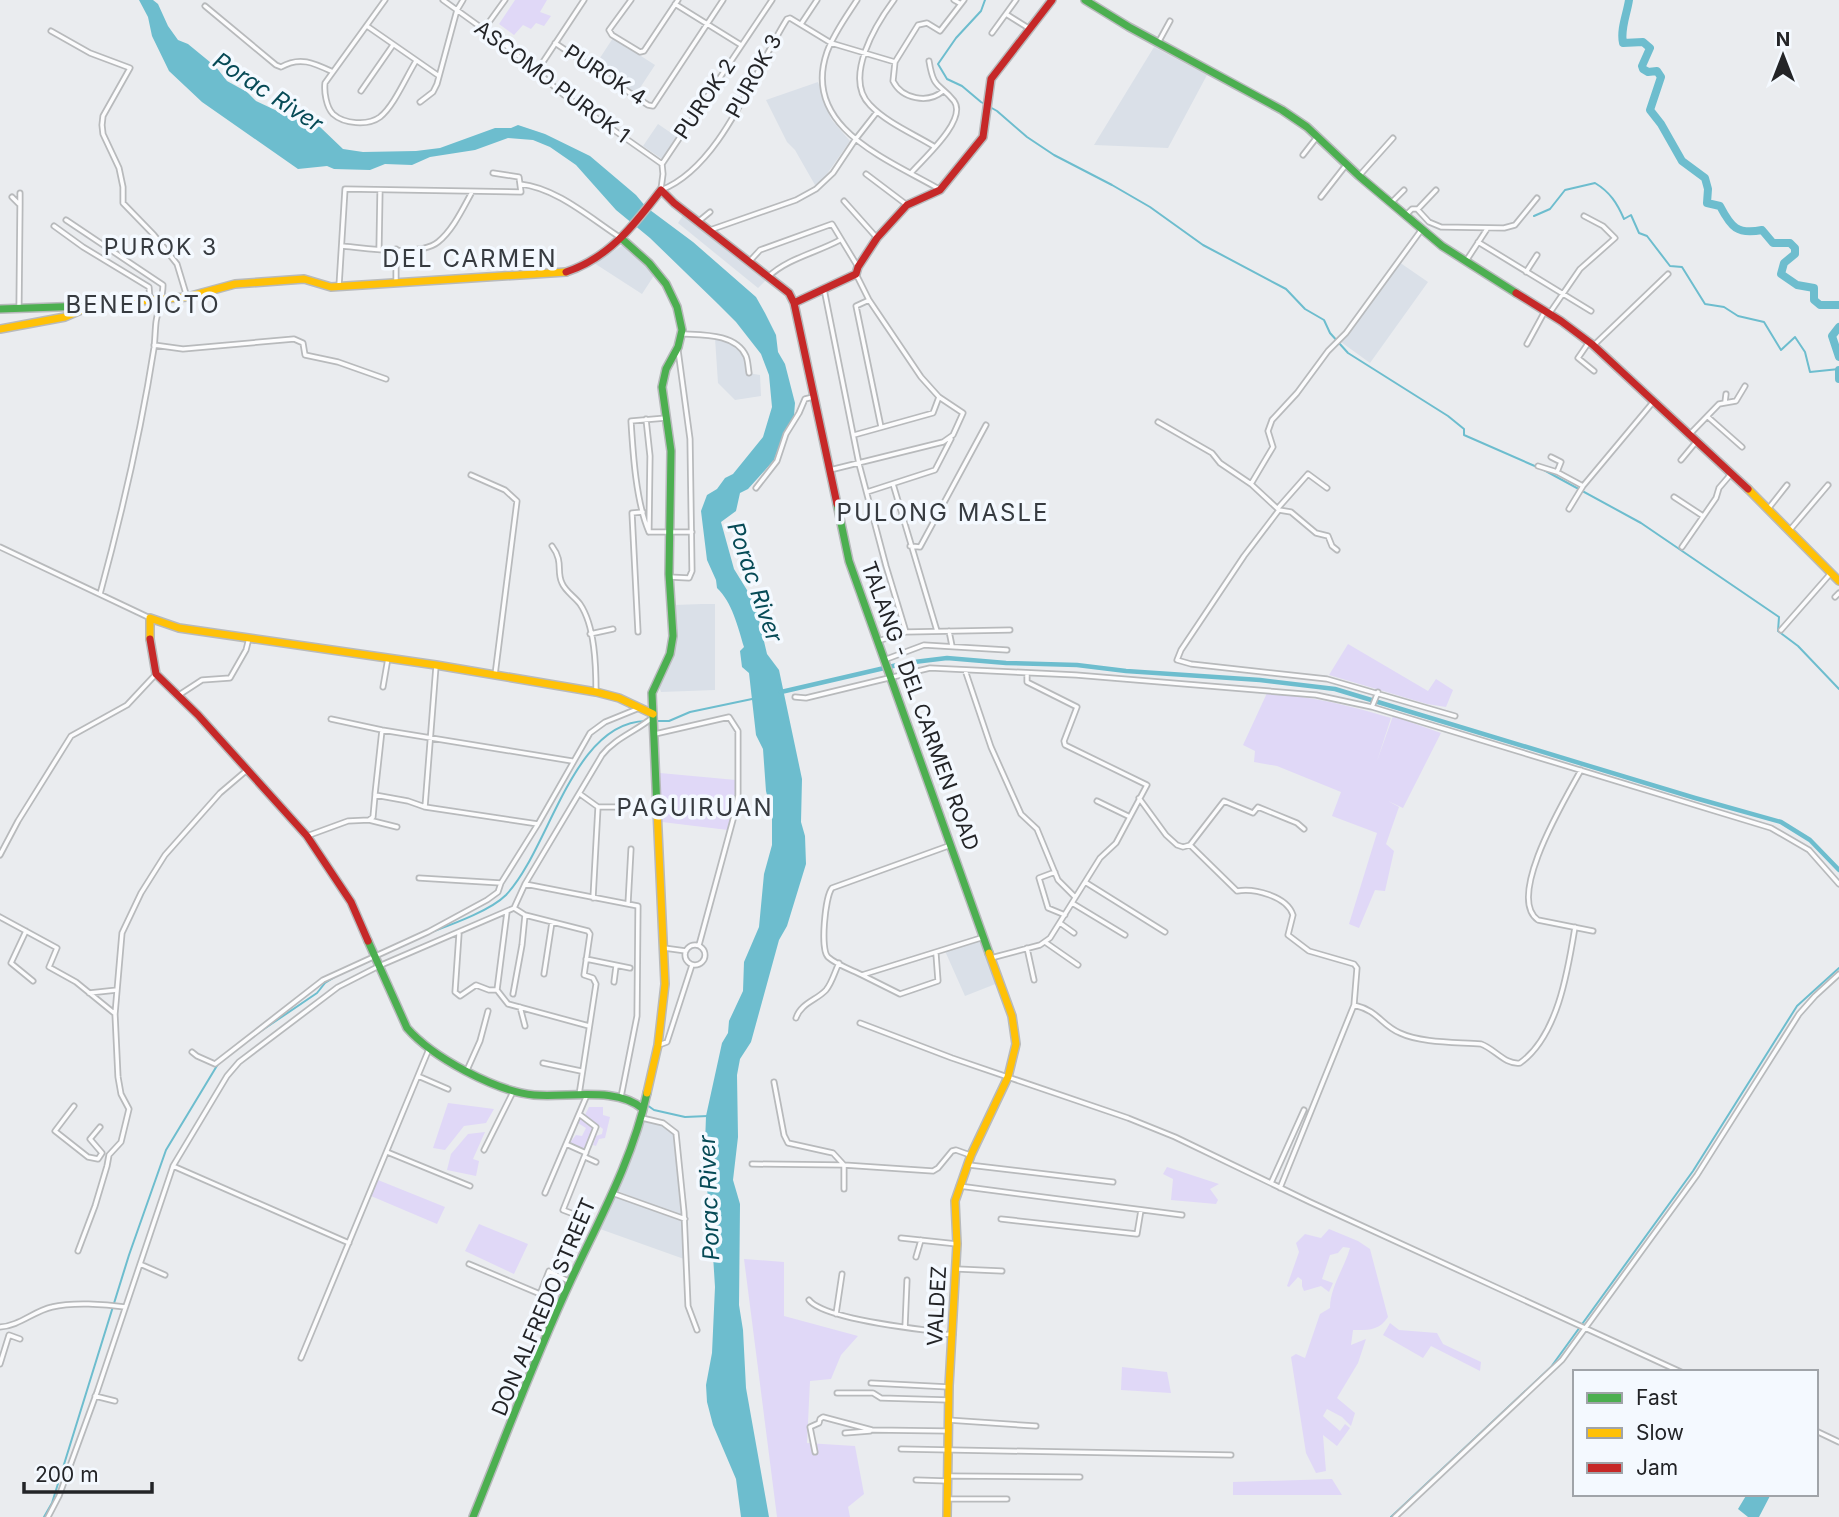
<svg xmlns="http://www.w3.org/2000/svg" width="1839" height="1517" font-family="Inter,sans-serif">
  <style>
    .built { fill: #dae0e8 }
    .green { fill: #e0d8f7 }
    .water { fill: #6dbdce }
    .lines { fill: none; stroke-linecap: round; stroke-linejoin: round }
    .stream { stroke: #6dbdce; stroke-width: 2 }
    .canal { stroke: #6dbdce; stroke-width: 4.5 }
    .river { stroke: #6dbdce; stroke-width: 8 }
    .street-casing { stroke: #b8babc; stroke-width: 7 }
    .fast-casing { stroke: #b8babc; stroke-width: 10 }
    .slow-casing { stroke: #b8babc; stroke-width: 10 }
    .jam-casing { stroke: #b8babc; stroke-width: 10 }
    .street { stroke: #fcfcfd; stroke-width: 3.5 }
    .fast { stroke: #4caf50; stroke-width: 7 }
    .slow { stroke: #ffc107; stroke-width: 7 }
    .jam { stroke: #c62828; stroke-width: 7 }
    .labels { text-anchor: middle; stroke-width: 7; stroke-linejoin: round; paint-order: stroke }
    .street-label { font-size: 21px; fill: #232427; stroke: #f4f9ff }
    .water-label { font-size: 23px; font-style: italic; fill: #064a56; stroke: #f4f9ff }
    .neighbourhood-label { font-size: 23px; letter-spacing: 2px; fill: #373b40; stroke: #f4f9ff }
    .quarter-label { font-size: 24px; letter-spacing: 2px; fill: #373b40; stroke: #f4f9ff }
  </style>
  <rect width="100%" height="100%" fill="#eaecef"/>
  <path class="built" d="M613 38 655 65 636 94 594 67Z
    M1154 47 1207 75 1168 148 1094 145Z
    M818 82 831 119 850 141 822 181 815 185 795 150 787 142 766 100Z
    M658 124 677 137 662 159 643 146Z
    M684 214 767 279 758 288 678 223Z
    M623 245H628L634 249 655 274 642 294 594 263Z
    M1399 262 1428 282 1370 363 1341 342Z
    M715 338 729 340 745 355 748 373 760 375 761 396 735 400 718 383Z
    M702 604H715V690L661 692 659 686 674 654V605Z
    M982 939 998 983 965 996 945 951Z
    M644 1119 666 1126 673 1132 682 1216 615 1190Z
    M615 1194 683 1220 684 1259 600 1229Z"/>
  <path class="green" d="M515 0H547L540 12 551 16 544 26 536 23 531 29 523 25 514 35 499 24Z
    M1348 644 1428 691 1436 679 1453 690 1446 707 1427 704 1329 675Z
    M1267 693C1309 696 1349 705 1391 718L1377 761 1393 716 1441 733 1403 808 1388 801 1399 807 1386 844 1394 851 1385 891 1375 890 1359 928 1349 924 1377 833 1332 816 1341 792 1277 766 1254 762 1255 751 1243 745Z
    M660 773 736 780V795L728 830 662 822Z
    M448 1103 494 1109 486 1123 464 1126 445 1150 433 1148Z
    M589 1107H603V1115L610 1117 605 1138 599 1139 596 1146 593 1145 596 1136 602 1134 603 1129 585 1115Z
    M581 1117 594 1128 585 1150 569 1144 576 1135 582 1136 586 1128 578 1123Z
    M485 1132 473 1159 479 1161 476 1176 447 1170 451 1154 468 1134Z
    M1167 1167 1219 1184 1210 1189 1218 1200 1216 1204 1171 1200 1173 1179 1163 1174Z
    M378 1180 445 1207 437 1224 371 1196Z
    M479 1224 528 1244 514 1274 465 1251Z
    M1329 1229 1358 1241 1370 1249 1388 1317C1379 1331 1368 1330 1353 1330L1351 1345 1366 1339 1358 1363 1337 1398 1355 1413 1351 1426 1342 1417 1327 1409 1323 1416 1340 1431 1345 1424 1350 1428 1337 1446 1323 1435 1326 1471 1316 1473 1306 1453 1291 1357 1296 1354 1305 1358 1320 1314 1330 1308C1330 1287 1344 1269 1350 1248L1343 1247 1338 1253 1330 1255 1322 1279 1333 1283 1329 1292 1321 1286 1304 1291 1302 1286V1280L1298 1277 1289 1287 1287 1286 1299 1252 1296 1243 1305 1234 1321 1238Z
    M744 1259 784 1262V1316L858 1336 841 1355 831 1379 810 1381 807 1443 855 1446 864 1494 848 1507 850 1517H777Z
    M1390 1323 1399 1330 1437 1333 1443 1344 1481 1362 1480 1371 1431 1346 1423 1358 1383 1335Z
    M1122 1367 1167 1372 1171 1393 1121 1390Z
    M1332 1479 1342 1495H1233V1482Z"/>
  <path class="water" d="M139 0H153L158 4 168 26 178 40 188 44 216 67 227 81 247 92 256 101 290 117 320 127 343 149 363 152 416 151 440 148 495 128H511L518 125 545 134 590 156 636 195 646 207 693 242 756 297 765 313 776 335 778 352 785 364 795 403 794 416 783 435 774 460 748 489 740 493 736 511 721 522 734 569 755 603 767 654 779 670 802 779 801 822 805 836 806 864 787 926 779 940 751 1042 740 1059 737 1075 738 1137 733 1180 740 1204 739 1305 743 1330 746 1388 769 1517H741L736 1479 713 1425 707 1402 706 1385 712 1353 715 1287 710 1208 704 1172 706 1116 722 1043 728 1033 729 1021 743 991 744 962 759 927 764 874 772 845V815L766 791 763 749 756 735 749 673 742 667 740 651 744 647C738 627 732 602 717 588L716 580 707 560 701 511 707 495 717 489 725 478 733 474 763 437 772 407 769 375 761 354 736 322 718 304 650 238 616 210 576 165 550 147 533 140 508 138 475 150 430 157 412 165 385 164 370 170 334 169 327 166 298 169 202 102 169 71 152 36 148 17Z
    M1747 1494H1771L1759 1517H1748L1738 1509Z"/>
  <g class="lines">
    <path class="stream" d="M985 0 981 11 956 38 938 64 947 79 962 86 981 102 997 111 1027 137 1054 155 1112 185 1150 207 1203 245 1286 289 1305 309 1324 320 1330 333 1348 353 1448 416 1464 429V435L1537 467
      M1534 216 1550 209 1565 190 1595 183C1610 192 1617 203 1624 219L1631 215 1639 233 1647 236 1670 266 1682 267 1705 304 1724 307 1738 316 1764 322 1781 350 1795 337 1805 352 1810 372 1839 369
      M1542 469 1641 523 1779 617 1778 631 1798 646 1839 689
      M655 721H669L690 712 752 699
      M429 933C450 925 490 911 506 895 550 849 572 722 646 721
      M255 1035 317 993 325 983 338 975
      M647 1105 654 1110 685 1117 708 1116
      M44 1517 52 1503 129 1255 166 1150 218 1064
      M1391 1517 1551 1367 1693 1171 1797 1006 1839 968"/>
    <path class="canal" d="M781 692 906 663 947 658 1006 663 1077 665 1126 671 1260 680 1335 689 1695 798 1781 822 1810 840 1839 870"/>
    <path class="river" d="M1629 0C1627 14 1620 29 1623 43L1643 42 1650 48 1642 66 1643 69 1648 72 1657 71 1661 77 1650 110 1661 124 1682 161 1705 178 1708 189 1707 203 1720 206C1731 227 1737 235 1762 230L1773 243H1790L1795 248V254L1784 263 1781 274 1797 285 1814 288V300L1820 305H1839
      M1839 327 1832 336 1839 357
      M1839 370V379"/>
    <g class="street-casing">
      <path id="street" d="M385 0 325 83C324 91 326 107 333 114 344 124 368 126 380 117 394 106 406 77 416 61
        M443 0 508 47 564 95 662 164
        M631 0 609 30 612 35 640 52 644 51 678 0
        M857 0C846 17 834 33 827 52 801 127 887 159 939 189
        M894 0C876 24 843 78 870 105 887 123 914 134 935 147
        M954 0 961 4
        M675 4 741 45
        M205 6 276 65 281 67C300 56 314 63 333 72
        M1006 14 1030 29
        M801 24 817 0
        M367 26 439 76
        M484 29 505 0
        M51 31 90 53 130 68 103 116 102 125 103 134 119 168 123 187V203L154 235 177 264 187 297
        M992 33 1016 0
        M555 43 648 105 653 106 723 0
        M1158 43 1170 21
        M537 71 584 0
        M361 91 393 45
        M943 91C928 104 902 99 893 81L895 62 918 25 927 23 940 31 964 0
        M420 102 433 92 437 84 457 10 463 0
        M1303 155 1317 137
        M662 164 772 0
        M911 173C922 160 968 120 954 101 939 82 934 91 929 61
        M866 174 907 205
        M1359 176 1393 138
        M520 184C557 188 590 218 621 238
        M661 189 663 174 662 164
        M661 190C721 167 754 71 787 19L790 18 831 43 895 62
        M20 193V205
        M12 197 20 205 19 307
        M1321 197 1346 165
        M844 201 877 238
        M1391 203 1404 190
        M1417 209 1429 222 1441 227 1504 228 1515 225 1537 198
        M1405 216 1412 209H1418L1436 190
        M66 220 163 285C163 298 158 309 156 322 155 331 155 340 154 348 141 431 122 513 100 594
        M699 221 710 212
        M54 226 83 247 149 287 150 300
        M710 230 796 200 816 189 833 173 855 140 877 112
        M1478 242 1591 311
        M342 246C365 248 420 257 438 242 453 230 463 208 472 192
        M379 249 380 191
        M396 249V282
        M1466 261 1487 229
        M749 262 760 250 832 224 858 267
        M1526 272 1537 255
        M768 277C788 258 816 253 840 240
        M339 286 345 189 521 192 519 177 493 173
        M824 289 859 464 886 566 906 632
        M869 300 856 306 881 427
        M1549 314 1580 269 1615 238 1603 226 1584 216
        M684 334C704 335 736 334 746 356 748 361 748 367 749 373
        M1589 342 1578 358 1594 371
        M1527 344 1545 311
        M154 345 183 349 294 339 303 343 305 355 338 362 386 379
        M1594 345 1668 274
        M1725 402 1726 394
        M1708 417 1742 447
        M646 419 650 456 649 530
        M1158 422 1212 453 1220 463 1251 484 1279 510 1244 556 1181 650 1177 660 1191 664 1327 679 1455 716
        M1690 434 1719 404 1736 401 1745 386
        M854 435 933 413 939 397
        M1551 457 1561 462 1557 472 1583 486 1654 401
        M1681 460 1696 442
        M1538 466 1557 472
        M830 470 943 442 953 435 963 413 939 397 921 377 869 300 856 274
        M471 475 505 490 517 501 495 675
        M893 484 937 631
        M1251 484 1273 447 1268 431 1272 420 1297 393 1328 351 1346 333 1422 229
        M756 488 777 461 786 434 799 413 805 399 813 397
        M867 492 935 470 951 439
        M1674 497 1703 516
        M1278 508 1308 474 1327 488
        M1569 509 1583 486
        M1768 509 1787 485
        M1279 510 1291 512 1316 533 1328 536 1332 546 1337 550
        M1789 531 1828 485
        M649 532C636 502 633 454 631 421L666 418
        M649 532H692
        M552 546C564 562 556 571 562 583 565 591 575 597 580 604 595 626 596 666 596 692
        M910 546 920 547 986 425
        M0 547 150 618
        M1682 547 1716 498 1719 488 1731 474
        M669 577 689 578 692 571 690 439 678 350
        M1835 597 1839 593
        M1781 630 1831 573
        M949 631 952 646
        M638 632 632 513 643 512
        M590 634 613 629
        M878 641 906 632 1010 630
        M884 660 924 645 1007 650
        M965 670 991 747 1021 814 1037 829 1058 880 1075 897
        M383 687 388 658
        M179 695 202 680 230 678 246 650 249 638
        M795 697 806 698 930 668 1076 675 1316 695 1372 707 1771 828 1809 850 1839 884
        M1372 707 1378 692
        M331 719 382 730 572 761
        M655 734 729 717 738 731V795L734 816 699 945
        M1581 770C1567 796 1505 897 1538 920L1593 931
        M375 794 382 730
        M580 794 598 807
        M1139 798 1166 835 1177 845 1183 847 1190 845
        M1097 801 1130 817
        M425 807 436 666
        M369 820 397 827
        M307 836 348 821 369 820 373 817 375 795 408 801 425 807 538 824 590 733 605 722 637 709
        M951 845 832 888C825 897 820 950 828 957 837 965 852 970 862 975L984 937
        M0 855 18 821 71 736 127 705 156 674
        M1055 872 1039 878 1048 908 1065 915
        M1085 882 1165 932
        M501 883 538 824
        M525 884 638 906 637 1016 621 1097
        M593 898 598 807H623
        M1072 903 1125 935
        M628 904 631 849
        M514 908 525 915 588 931 590 934 584 975 593 978 596 984 579 1095
        M507 912 497 990 508 1004 589 1026
        M0 917 57 948 49 967 76 982 114 1013
        M1060 923 1074 933
        M26 931 11 963 33 981
        M459 934 455 992 460 996 476 985 489 990H497
        M1045 942 1078 965
        M685 955a10 10 0 1 1 20 0a10 10 0 1 1-20 0Z
        M664 948 686 951
        M1027 948 1034 980
        M991 958 1040 945 1050 938 1100 858 1116 843 1147 785 1065 745 1064 741 1077 707 1027 682V674
        M586 959 630 968
        M544 974 552 922
        M862 975 900 994 938 981 936 954
        M614 982 616 966
        M89 993 117 990
        M513 994 522 945 525 915
        M1354 1005C1379 1011 1381 1025 1400 1033 1421 1043 1457 1042 1481 1044 1495 1049 1505 1065 1520 1063 1558 1036 1568 970 1575 927
        M520 1007 525 1026
        M796 1018C801 1003 817 1000 826 990 832 983 835 971 839 963
        M860 1023 952 1058 1128 1118 1175 1137 1310 1202 1681 1372
        M659 1045 667 1042 692 965
        M192 1052 197 1056 215 1064 323 980 428 932 487 900 498 892 501 883 419 878
        M543 1063 581 1071
        M467 1070 480 1041 488 1011
        M418 1076 448 1089
        M774 1082 784 1135 788 1143 833 1153 844 1165V1189
        M74 1106 55 1131 88 1157 98 1159 102 1153 90 1139 100 1127
        M579 1114 596 1127 563 1210 584 1218
        M642 1118 663 1123 676 1133 684 1212 688 1306 697 1330
        M566 1144 586 1153
        M484 1150 514 1090
        M387 1152 470 1186
        M585 1157 596 1162
        M752 1164 844 1165 933 1171 938 1168 952 1151 956 1150 970 1155
        M969 1165 1113 1182
        M173 1166 349 1243
        M1271 1183 1304 1110
        M959 1186 1182 1215
        M1280 1188 1354 1005 1357 968 1354 964 1309 951 1288 935 1293 915C1287 896 1254 888 1237 891L1190 845 1224 801 1253 813 1258 807 1297 823 1304 829
        M545 1193 587 1095
        M612 1193 685 1219
        M1001 1219 1137 1234 1141 1210
        M901 1238 957 1244
        M78 1251 95 1206 107 1166 109 1155 121 1142 129 1109 121 1094 118 1077 115 1014 122 933 141 893 165 855 220 793 247 770
        M916 1257 921 1240
        M140 1264 165 1275
        M469 1264 540 1294 549 1271 570 1282
        M957 1269 1002 1271
        M809 1300C822 1317 901 1327 925 1330L936 1335 953 1334
        M836 1314 842 1274
        M0 1327C19 1326 34 1311 52 1307 72 1302 105 1304 125 1307
        M905 1327 907 1280
        M301 1358 429 1049
        M0 1364 9 1335 20 1339
        M871 1383 949 1387
        M837 1393H873L881 1398 949 1400
        M95 1396 115 1401
        M948 1420 1036 1426
        M1816 1431 1839 1442
        M845 1433 870 1431
        M901 1449 1231 1455
        M815 1452 810 1427 819 1423 820 1419 823 1417 872 1430 948 1431
        M948 1476 1080 1477
        M916 1480 948 1481
        M947 1499H1007
        M48 1517 59 1496 97 1392 173 1166 227 1076 239 1062 338 987 379 966 514 908 525 884 602 755C615 738 637 731 653 717
        M1395 1517 1562 1360 1697 1175 1799 1014 1815 996 1839 974"/>
    </g>
    <g class="fast-casing">
      <path id="fast" d="M1085 0 1129 27 1282 110 1307 127 1359 176 1442 246 1516 293
        M621 238 649 263 666 284 677 307 682 330 678 347 666 369 662 387 671 451 669 574 673 636 670 654 652 693 657 809
        M0 309 86 306
        M837 504 849 561 989 953
        M368 941 407 1028C432 1057 495 1091 534 1095 567 1098 617 1086 643 1109
        M473 1517C505 1438 535 1357 571 1280 599 1220 633 1159 647 1093"/>
    </g>
    <g class="slow-casing">
      <path id="slow" d="M0 329 65 317 93 305 187 297 235 284 304 279 331 287 566 272
        M1748 489 1839 581
        M150 639V618L179 628 436 665 596 692 619 698 653 714
        M647 1093 658 1045 665 984 657 809
        M947 1517 949 1386 957 1244 955 1201 971 1155 1008 1077 1016 1044 1012 1016 989 953"/>
    </g>
    <g class="jam-casing">
      <path id="jam" d="M566 272C609 258 635 224 661 190L674 203 789 293 794 303 837 504
        M1516 293 1561 321 1593 345 1748 489
        M794 303 856 274 858 267 877 238 907 205 940 190 983 137 991 79 1052 0
        M150 639 156 674 198 715 307 836 351 902 368 941"/>
    </g>
    <use href="#street" class="street"/>
    <use href="#fast" class="fast"/>
    <use href="#slow" class="slow"/>
    <use href="#jam" class="jam"/>
  </g>
  <g class="labels">
    <g class="street-label">
      <text transform="translate(605 75) rotate(33)" y="7">PUROK 4</text>
      <text transform="translate(754 76) rotate(-61)" y="7">PUROK 3</text>
      <text transform="translate(552 82) rotate(37)" y="7">ASCOMO PUROK 1</text>
      <text transform="translate(705 99) rotate(-56)" y="7">PUROK 2</text>
      <text transform="translate(920 706) rotate(70)" y="7">TALANG - DEL CARMEN ROAD</text>
      <text transform="translate(937 1306) rotate(-87)" y="7">VALDEZ</text>
      <text transform="translate(544 1307) rotate(-67)" y="7">DON ALFREDO STREET</text>
    </g>
    <g class="water-label">
      <text transform="translate(268 92) rotate(33)" y="8">Porac River</text>
      <text transform="translate(755 582) rotate(71)" y="8">Porac River</text>
      <text transform="translate(709 1198) rotate(-92)" y="8">Porac River</text>
    </g>
    <g class="neighbourhood-label">
      <text x="161" y="255">PUROK 3</text>
    </g>
    <g class="quarter-label">
      <text x="470" y="267">DEL CARMEN</text>
      <text x="143" y="313">BENEDICTO</text>
      <text x="943" y="521">PULONG MASLE</text>
      <text x="695" y="816">PAGUIRUAN</text>
    </g>
  </g>
  <rect x="1573" y="1370" width="245" height="126" fill="#f4f9ff" stroke="#a0a4a9" stroke-width="2"/>
  <rect x="1587" y="1393" width="35" height="10" fill="#4caf50" stroke="#a0a4a9" stroke-width="2"/>
  <text x="1636" y="1405" font-size="21" fill="#232427">Fast</text>
  <rect x="1587" y="1428" width="35" height="10" fill="#ffc107" stroke="#a0a4a9" stroke-width="2"/>
  <text x="1636" y="1440" font-size="21" fill="#232427">Slow</text>
  <rect x="1587" y="1463" width="35" height="10" fill="#c62828" stroke="#a0a4a9" stroke-width="2"/>
  <text x="1636" y="1475" font-size="21" fill="#232427">Jam</text>
  <g transform="translate(1783 56)" stroke="#f4f9ff" stroke-width="5" paint-order="stroke">
  <path d="M0-5L12 26L0 18L-12 26Z" fill="#232427"/>
  <text y="-10" font-size="19" font-weight="bold" text-anchor="middle" fill="#232427">N</text>
  </g>
  <path d="M24 1482v10h128v-10" fill="none" stroke="#232427" stroke-width="3.5"/>
  <text x="35" y="1482" font-size="21" fill="#232427" stroke="#f4f9ff" stroke-width="5" paint-order="stroke">200 m</text>
</svg>
